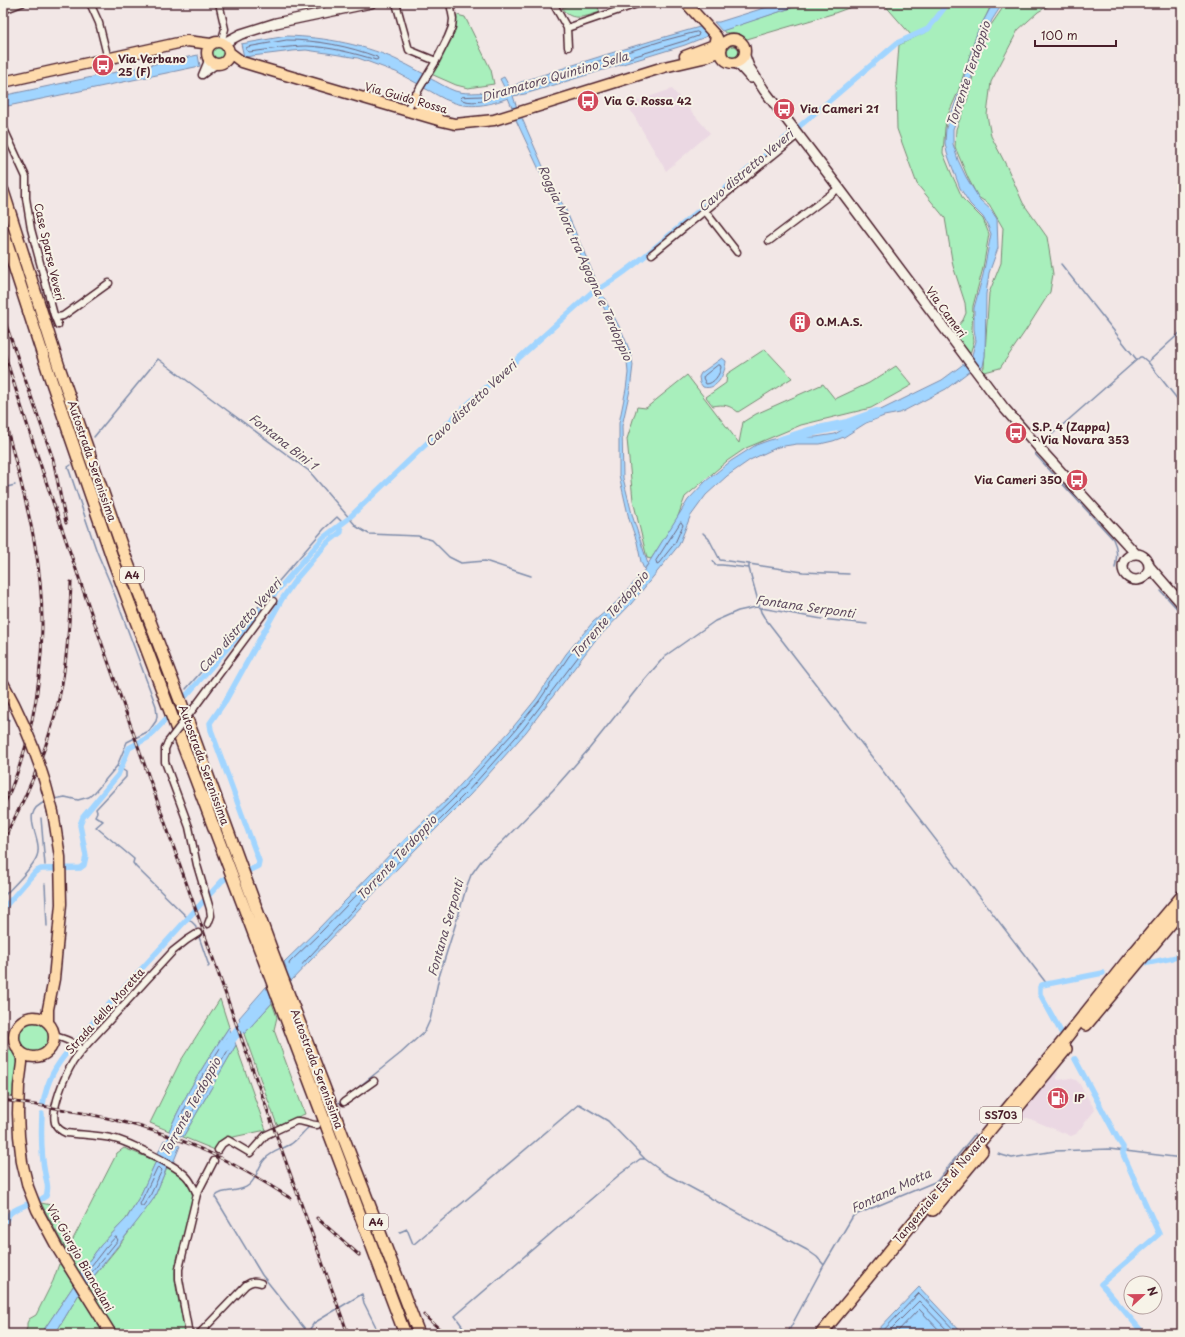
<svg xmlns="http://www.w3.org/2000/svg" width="1185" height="1337" font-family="'Playpen Sans',sans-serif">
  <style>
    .built { fill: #ebd8e3 }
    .green { fill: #a8efbc; stroke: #798774 }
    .water { fill: #a1d5ff; stroke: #7e8caa }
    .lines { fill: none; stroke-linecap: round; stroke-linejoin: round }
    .shore { stroke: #6d6880; stroke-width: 1 }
    .stream { stroke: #7e8caa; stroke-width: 1.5 }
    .canal { stroke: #a1d5ff; stroke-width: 5.5 }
    .river { stroke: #a1d5ff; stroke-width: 10 }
    .street-tunnel { stroke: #d0bfc1; stroke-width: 6; stroke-dasharray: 6 3; stroke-linecap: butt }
    .street-casing { stroke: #4a1f2b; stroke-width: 9 }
    .secondary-casing { stroke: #4a1f2b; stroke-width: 12 }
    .primary-casing { stroke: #4a1f2b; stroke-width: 13 }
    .highway-casing { stroke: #4a1f2b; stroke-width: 14 }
    .street { stroke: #f7f3e8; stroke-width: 6 }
    .secondary { stroke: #f7f3e8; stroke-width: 9 }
    .primary { stroke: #fedbac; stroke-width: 10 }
    .highway { stroke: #fedbac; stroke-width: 11 }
    .rail-casing { stroke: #4a1f2b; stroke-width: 3 }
    .rail { stroke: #f7f3e8; stroke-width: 1.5; stroke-dasharray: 4.5; stroke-linecap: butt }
    .street-bridge-casing { stroke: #4a1f2b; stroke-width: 9; stroke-linecap: butt }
    .primary-bridge-casing { stroke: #4a1f2b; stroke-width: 13; stroke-linecap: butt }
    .street-bridge { stroke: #f7f3e8; stroke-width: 6 }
    .primary-bridge { stroke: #fedbac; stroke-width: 10 }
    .labels { text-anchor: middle; stroke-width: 4; stroke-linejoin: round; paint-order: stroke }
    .shield { fill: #f7f3e8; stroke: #7e5f64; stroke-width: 1 }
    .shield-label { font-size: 10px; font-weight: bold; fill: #4a1f2b }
    .poi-label { font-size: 11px; font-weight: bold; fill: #4a1f2b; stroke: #f7f3e8; text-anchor: start }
    .street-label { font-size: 11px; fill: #4a1f2b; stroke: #f7f3e8 }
    .water-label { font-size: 12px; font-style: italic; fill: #604c60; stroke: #f7f3e8 }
  </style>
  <rect width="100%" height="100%" fill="#f2e7e6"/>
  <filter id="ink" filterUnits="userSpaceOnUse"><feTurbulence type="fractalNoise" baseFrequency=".025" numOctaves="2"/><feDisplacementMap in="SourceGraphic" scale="8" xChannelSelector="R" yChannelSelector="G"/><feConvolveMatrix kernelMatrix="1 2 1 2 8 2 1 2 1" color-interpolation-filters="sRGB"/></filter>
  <g filter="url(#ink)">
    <path class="built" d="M672 89 710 133 666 171 627 104Z
      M1054 1066 1058 1070 1057 1079 1059 1080 1070 1078 1076 1080 1079 1083 1095 1110 1076 1134 1071 1136 1028 1118H1016L1013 1116Z"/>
    <path class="green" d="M572 3H596L600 12C587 16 571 23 562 8Z
      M806 3H862L832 14 747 39C740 33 734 32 725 33L723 30Z
      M883 3H945L927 29 911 35Z
      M949 3H992L986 16 977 33 958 92 947 117 945 128 943 153 952 175 963 199 983 219 989 234 983 268 973 306 972 329 974 341 969 357 952 333 963 320 966 313 965 303 953 266 945 218 917 184 897 129 896 85 899 45 928 31Z
      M1006 3H1053L1038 12 1018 30 991 82 987 115 991 136 1007 167 1023 203 1047 237 1053 274 1050 292 1026 330 1000 368 981 373 984 367 989 293 1001 263 1003 228 989 204 978 197 968 178 955 147 956 129 967 101 976 64 989 28Z
      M457 15 465 17 491 70 494 84 468 88 456 85 431 74 450 39Z
      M210 53a8 8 0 1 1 16 0a8 8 0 1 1-16 0Z
      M727 52a6 6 0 1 1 12 0a6 6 0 1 1-12 0Z
      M765 349 792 378 738 412C729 405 724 404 713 406L706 397 726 383 727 374Z
      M896 366 912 385 871 408 801 425 746 448 727 461 685 497 677 519 651 559 647 558 633 500 627 439 637 407 646 408 687 375 739 443 743 422 756 414 823 384 835 399 869 383Z
      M220 999 229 1027C207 1060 185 1094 169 1131L150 1123 180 1062Z
      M272 1003 277 1017 274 1030 305 1114 277 1125 244 1034Z
      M19 1036a16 16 0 1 1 32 0a16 16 0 1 1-32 0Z
      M236 1045 266 1130 224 1139 215 1150 183 1137Z
      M3 1046C8 1048 13 1050 15 1055 19 1064 15 1087 13 1097L3 1095Z
      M124 1148 156 1161 149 1177 140 1196 126 1219 101 1245 79 1274 41 1203 51 1205 71 1243 117 1153Z
      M167 1167C219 1189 176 1236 175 1273 175 1294 183 1314 186 1334H115L86 1286 117 1248 154 1198Z
      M59 1264 61 1265 74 1285 41 1334H24L27 1328V1323L29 1319 36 1315 53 1281Z
      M79 1294 105 1334H55Z"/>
    <path class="water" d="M780 3H806L722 31 714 22H719Z
      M993 3H1003L992 20 982 43 966 95 953 129V144L958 160 966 177 980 200 991 210 997 219 998 248 989 273 986 294 985 356 983 366 980 370 971 358 976 341 974 329V308L983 275 991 234 988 226 983 217 970 204 960 188 947 153 945 143 946 128 960 90 977 33Z
      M703 26 710 35 685 45 525 94 513 96 517 108 513 110 508 98C490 105 470 109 452 102 442 99 433 92 424 88L429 78C438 82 446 88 455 91 466 95 493 92 505 89L500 79 504 77 510 88 521 82C581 62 642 43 703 26Z
      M287 36C324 37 368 45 401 62 410 66 418 71 426 75L420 85 396 72 358 58 327 53 306 50 293 51 244 57 241 44Z
      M198 55 200 66 3 107V96L6 95Z
      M521 116 552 187 565 208 599 287 595 289 563 213 543 178 515 118Z
      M600 290 623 334 631 354 633 365 630 390 622 426 623 478 633 518 648 564 644 569 641 562 637 542 629 519 619 475V423L626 389 628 373 627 361 617 333 596 293Z
      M722 358 726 361C725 373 718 391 703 387L700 383 699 377 701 373Z
      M965 363 971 370 946 389 900 413 884 416 866 423 844 437 833 441 820 444H797L778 447 750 460 727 476 706 495 690 517 679 545 631 604 594 642 526 732 470 795 415 850 291 981 284 962 318 929 399 845 450 796 509 732 536 699 566 654 593 622 619 600 643 572 688 500 706 481 731 461 756 445 770 440 782 437H816L835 434 854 423 942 380Z
      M266 987 272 1003 244 1034 239 1018Z
      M229 1027 236 1045 183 1137 169 1131C185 1094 207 1060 229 1027Z
      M164 1140 180 1146 173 1163 157 1155Z
      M156 1161 167 1167 154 1198 139 1219 86 1286 79 1274 101 1245 127 1218 141 1194Z
      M74 1285 79 1294 55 1334H41Z
      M919 1287 963 1334H874Z"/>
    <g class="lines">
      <path class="shore" d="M697 32 699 33 698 36 684 41 525 90 521 89 523 85 662 41Z
        M287 40C317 40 349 46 377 57L378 59 376 60C354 53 330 47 307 46 288 46 268 50 249 52L246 50V48L248 47Z
        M488 96 490 97V99C481 102 471 103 462 100L460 99 462 97Z
        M718 365H720L721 367C720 374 714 384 706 384L703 378 704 376Z
        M681 522 683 525 675 543 659 563 657 564 656 561Z
        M617 606 620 607V609L591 640 523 729 467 792 412 847 295 972H292L289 964 290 962 321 932 402 848 453 799 512 734 539 701 569 656 596 625Z
        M262 997 265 998 267 1003 248 1023 246 1024 244 1019Z
        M227 1038 229 1039 231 1045 182 1130 180 1131 176 1129 175 1127 201 1078Z
        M159 1167 162 1170 150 1196 143 1206H141L140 1204 157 1168Z
        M116 1237 118 1240 88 1277H85V1274L105 1248Z
        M880 1334 919 1293 958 1334
        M886 1334 919 1301 951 1334
        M895 1334 919 1309 943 1334"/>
      <path class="stream" d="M1061 264 1137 360
        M1182 331 1148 362 1182 405
        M94 437 158 359 309 471 357 527 369 534 418 536 432 540 449 557 461 563 485 561 531 576
        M1041 444 1140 357H1142L1148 362
        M1036 450 1035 454 1113 539C1118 549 1117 557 1115 568
        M3 488 15 485
        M703 533 709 539 720 560 749 564V568L761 612 764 617 1047 984
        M713 561 715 565H722L749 568
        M749 564 803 572 849 574
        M1161 591 1182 614
        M186 689 267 597 272 589 324 529 337 517 343 523
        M3 708 9 720
        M117 766 126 772V777L96 809 97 812 95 816 103 821 96 827 134 859 133 863 136 867 195 925 196 928
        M54 799 65 797 78 800 89 797 95 792 117 766 127 742 149 731 156 721 157 716 156 706 111 585 97 552 68 467 71 465
        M41 818 45 865
        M45 884 47 926
        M3 897C12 887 33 868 37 856 44 837 16 813 47 801
        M199 937 209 966 208 967
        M345 1098 401 1053 425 1031 430 1020 439 977 459 913 466 888 471 875 481 861 502 842 553 790 589 749 640 685 665 656 715 621 738 611 756 607 822 619 867 624
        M336 1105 342 1100
        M309 1127C303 1132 298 1139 291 1144 283 1149 272 1151 265 1159 258 1166 257 1179 249 1185 239 1194 222 1188 215 1197L262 1275 309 1334
        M998 1154 1012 1158 1055 1151 1109 1149 1182 1158
        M400 1232 407 1229 413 1244H414L579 1104 608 1121 645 1159 664 1173 807 1250 817 1257 824 1265
        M315 1334 310 1329 314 1323 362 1294 364 1303 375 1325 378 1334
        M468 1334 455 1316 619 1175 640 1159H645
        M787 1334 824 1265 853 1216 937 1181 974 1135 977 1137"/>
      <path class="canal" d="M595 291C627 274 662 241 691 217 761 160 829 101 897 43L928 29 948 3
        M351 516 468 404 591 293
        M186 696 323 538 348 519
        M250 870 258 866 259 861 211 730 210 723 226 700 282 599 296 579 327 543 341 532V530L339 527
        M3 909 35 872 41 869 80 868 84 865 86 856 80 825 83 817 118 775 129 748 149 737 165 720
        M1148 963 1182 956
        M1061 1032 1040 994V987L1042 985 1103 973
        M78 1040 102 1012 222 881 225 879
        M1075 1059 1119 1141 1123 1147V1154L1159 1234 1101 1284 1144 1334
        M43 1104C47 1081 55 1066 70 1049
        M40 1200 46 1196C49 1189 47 1182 45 1174 41 1154 41 1134 42 1114
        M3 1228C8 1211 12 1211 28 1204"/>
      <path class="river" d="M781 441 809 432 847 424 877 413
        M225 1047 245 1022 297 964
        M165 1155 180 1122"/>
      <path class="street-tunnel" d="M198 933 204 930 208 924
        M322 1121 344 1102
        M214 1161 218 1150"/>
      <g class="street-casing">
        <path id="street" d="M90 3 99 23 108 59
          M219 3 225 29 221 42
          M396 3 409 50 436 61
          M553 3 567 28 568 47
          M3 10 22 3
          M327 12 331 3
          M567 28 640 3
          M207 57V63L202 75 213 67 219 64
          M406 111 436 61 448 37 452 27 453 19 450 3
          M3 127 26 177V198L31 229 54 315 58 317 63 316 109 283
          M705 211 737 252
          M769 241 839 188
          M652 254 799 134
          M54 315 58 325
          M194 708 273 601
          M168 742 165 749V762L189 827 197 865 210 909 211 916 208 924
          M55 1036C65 1039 74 1042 81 1050
          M344 1102 374 1081
          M218 1150 222 1144 228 1140 250 1153 266 1135 296 1121C303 1120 310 1125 317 1125
          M197 1194 214 1161
          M189 1334 179 1279V1269L197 1194C194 1188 191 1181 186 1176 177 1166 128 1142 115 1139 99 1135 82 1135 66 1133 61 1131 57 1128 55 1123 51 1108 65 1075 73 1062 82 1048 95 1036 107 1023 129 999 151 975 173 951L187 940 198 933
          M199 1334 246 1285C252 1281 255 1281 261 1283"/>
      </g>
      <g class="secondary-casing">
        <path id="secondary" d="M224 43 241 34 276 23 371 3
          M745 56 749 67 764 90 839 188 1004 408 1041 450 1136 554
          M735 63 740 66 751 78
          M1123 567a13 13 0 1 1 26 0a13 13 0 1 1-26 0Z
          M1149 566 1182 604"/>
      </g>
      <g class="primary-casing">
        <path id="primary" d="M686 3 716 36 719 42
          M721 51a12 12 0 1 1 24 0a12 12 0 1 1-24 0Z
          M207 53a11 11 0 1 1 22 0a11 11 0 1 1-22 0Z
          M230 53 242 62 255 66 442 121 455 124 494 120 664 67 703 58 721 51
          M685 56 714 45 716 36
          M3 82 187 41 211 44
          M415 97C420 108 426 110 437 113
          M14 1037a20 20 0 1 1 40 0a20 20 0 1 1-40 0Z
          M48 1022V1009L54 979 61 904 60 857 53 812
          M18 1050 22 1057V1063L19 1086 18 1113 19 1136 22 1162 28 1187 37 1210 58 1249 111 1334"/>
      </g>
      <g class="highway-casing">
        <path id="highway" d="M3 191 59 367 125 556 183 708 273 954 419 1334
          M3 232 49 374 113 560 405 1334
          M1086 1025 1182 910
          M1014 1112 1066 1049
          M933 1210 982 1151
          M821 1334 1065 1039 1127 961 1182 896"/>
      </g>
      <use href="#street" class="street"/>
      <use href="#secondary" class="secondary"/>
      <use href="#primary" class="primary"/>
      <use href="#highway" class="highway"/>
      <g class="rail-casing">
        <path id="rail" d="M3 316 53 459 66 523
          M3 349C49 496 101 641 152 786 216 969 282 1152 348 1334
          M3 414C14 456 26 498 34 540 51 627 41 727 3 807
          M3 840C30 791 52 739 62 684 68 650 70 616 71 582
          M3 1100C42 1106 81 1111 119 1121 182 1136 236 1163 290 1198
          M317 1218 359 1255
          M424 1315 445 1334"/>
      </g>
      <use href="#rail" class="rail"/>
      <g class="street-bridge-casing">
        <path id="street-bridge" d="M168 742 194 708"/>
      </g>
      <g class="primary-bridge-casing">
        <path id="primary-bridge" d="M3 683C26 724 42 766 53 812"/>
      </g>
      <use href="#street-bridge" class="street-bridge"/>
      <use href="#primary-bridge" class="primary-bridge"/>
    </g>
  </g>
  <defs>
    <g id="bus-disc" transform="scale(1.15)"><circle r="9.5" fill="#d1495b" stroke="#f7f3e8"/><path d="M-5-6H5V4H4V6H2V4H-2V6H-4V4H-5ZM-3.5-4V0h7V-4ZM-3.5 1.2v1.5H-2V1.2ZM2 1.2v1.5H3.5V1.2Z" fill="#fff"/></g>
    <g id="building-disc" transform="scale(1.15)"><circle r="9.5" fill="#d1495b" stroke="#f7f3e8"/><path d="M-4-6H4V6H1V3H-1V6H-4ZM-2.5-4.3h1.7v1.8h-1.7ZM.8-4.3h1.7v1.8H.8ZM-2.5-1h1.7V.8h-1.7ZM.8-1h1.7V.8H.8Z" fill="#fff"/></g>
    <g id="fuel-disc" transform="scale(1.15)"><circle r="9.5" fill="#d1495b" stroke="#f7f3e8"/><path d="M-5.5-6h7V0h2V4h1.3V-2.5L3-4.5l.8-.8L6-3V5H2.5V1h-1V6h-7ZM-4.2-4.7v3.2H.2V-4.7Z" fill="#fff"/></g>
  </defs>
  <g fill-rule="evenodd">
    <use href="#bus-disc" x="103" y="65"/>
    <use href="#bus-disc" x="588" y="101"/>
    <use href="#bus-disc" x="784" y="109"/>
    <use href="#building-disc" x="800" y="322"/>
    <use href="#bus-disc" x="1016" y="433"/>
    <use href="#bus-disc" x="1077" y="480"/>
    <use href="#fuel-disc" x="1058" y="1098"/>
  </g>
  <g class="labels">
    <g class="shield">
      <rect x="120" y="567" width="24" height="16" rx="3"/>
      <rect x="980" y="1107" width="42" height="16" rx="3"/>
      <rect x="364" y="1214" width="24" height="16" rx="3"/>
    </g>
    <g class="shield-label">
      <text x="132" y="579">A4</text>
      <text x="1001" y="1119">SS703</text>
      <text x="376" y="1226">A4</text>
    </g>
    <g class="poi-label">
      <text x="118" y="63">Via Verbano<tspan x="118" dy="13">25 (F)</tspan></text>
      <text x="604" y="105">Via G. Rossa 42</text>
      <text x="800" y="113">Via Cameri 21</text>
      <text x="816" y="326">O.M.A.S.</text>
      <text x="1032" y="431">S.P. 4 (Zappa)<tspan x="1032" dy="13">- Via Novara 353</tspan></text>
      <text x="1062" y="484" text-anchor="end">Via Cameri 350</text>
      <text x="1074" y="1102">IP</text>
    </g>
    <g class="street-label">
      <text transform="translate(406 98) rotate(16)" y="4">Via Guido Rossa</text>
      <text transform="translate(49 252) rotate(77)" y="4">Case Sparse Veveri</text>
      <text transform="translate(946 312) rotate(54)" y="4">Via Cameri</text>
      <text transform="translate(92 461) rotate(71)" y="4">Autostrada Serenissima</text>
      <text transform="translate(204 765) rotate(70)" y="4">Autostrada Serenissima</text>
      <text transform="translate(105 1011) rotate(-48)" y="4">Strada della Moretta</text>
      <text transform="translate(317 1069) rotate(69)" y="4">Autostrada Serenissima</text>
      <text transform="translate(940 1189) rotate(-50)" y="4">Tangenziale Est di Novara</text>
      <text transform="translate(80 1258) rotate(60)" y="4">Via Giorgio Biancalani</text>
    </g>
    <g class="water-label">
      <text transform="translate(969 74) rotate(-71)" y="4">Torrente Terdoppio</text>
      <text transform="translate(555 77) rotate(-16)" y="4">Diramatore Quintino Sella</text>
      <text transform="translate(746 171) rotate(-40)" y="4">Cavo distretto Veveri</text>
      <text transform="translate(585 263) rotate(66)" y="4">Roggia Mora tra Agogna e Terdoppio</text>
      <text transform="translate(471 404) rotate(-43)" y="4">Cavo distretto Veveri</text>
      <text transform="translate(283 442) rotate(38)" y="4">Fontana Bini 1</text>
      <text transform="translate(805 607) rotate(8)" y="4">Fontana Serponti</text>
      <text transform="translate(610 615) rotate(-49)" y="4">Torrente Terdoppio</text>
      <text transform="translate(240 626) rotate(-49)" y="4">Cavo distretto Veveri</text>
      <text transform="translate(397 858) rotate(-47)" y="4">Torrente Terdoppio</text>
      <text transform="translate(446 928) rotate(-74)" y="4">Fontana Serponti</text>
      <text transform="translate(191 1107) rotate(-61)" y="4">Torrente Terdoppio</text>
      <text transform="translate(891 1191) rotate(-25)" y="4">Fontana Motta</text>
    </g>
  </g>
  <rect width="1185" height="1337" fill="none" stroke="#f7f3e8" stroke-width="16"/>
  <rect x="8" y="8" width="1169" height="1321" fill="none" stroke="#4a1f2b" stroke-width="1.5" filter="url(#ink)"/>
  <g transform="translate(1143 1295) rotate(68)"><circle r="19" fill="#f7f3e8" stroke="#b29e9c"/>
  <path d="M0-3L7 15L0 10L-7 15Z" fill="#d1495b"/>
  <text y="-6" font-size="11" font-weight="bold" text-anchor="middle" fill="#4a1f2b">N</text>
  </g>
  <path d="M1035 40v6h81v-6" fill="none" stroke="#4a1f2b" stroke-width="2"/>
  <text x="1041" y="40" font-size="12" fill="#4a1f2b" stroke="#f7f3e8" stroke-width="3" paint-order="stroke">100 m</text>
</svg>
